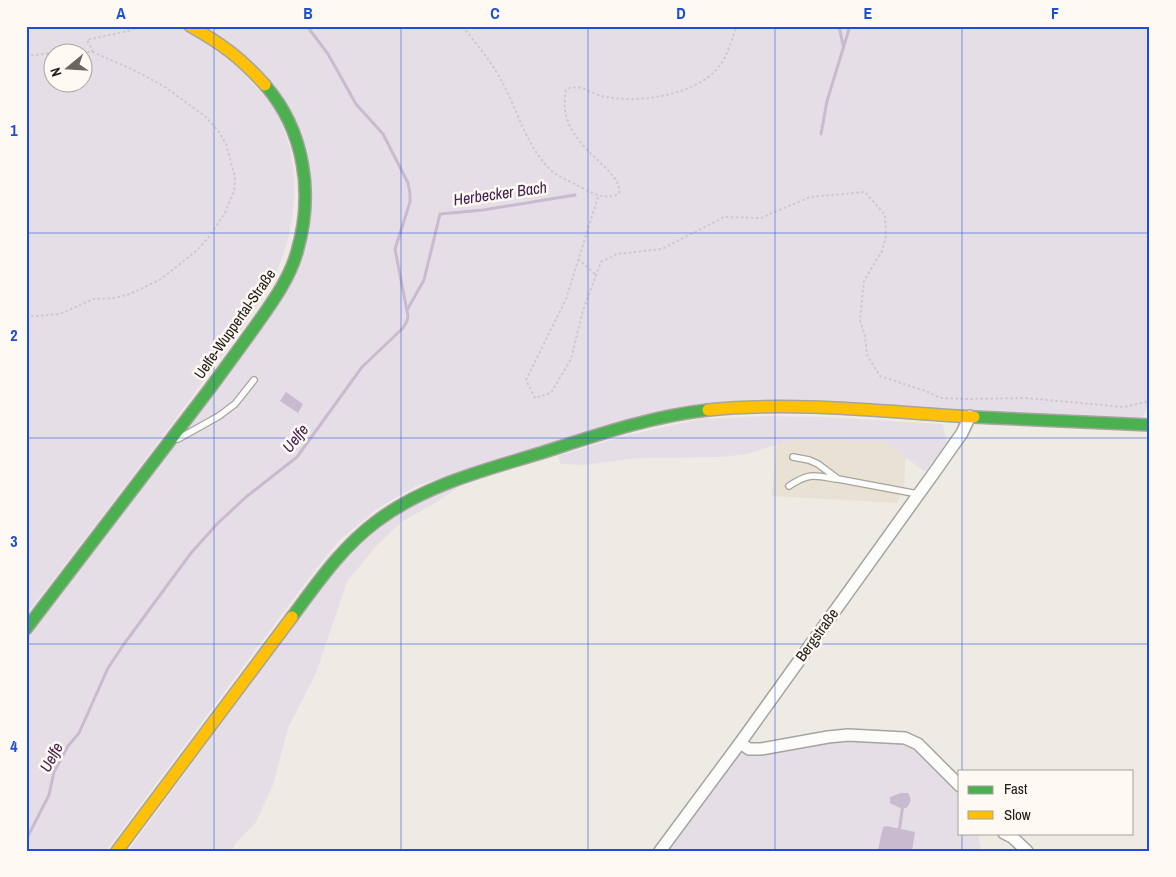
<svg xmlns="http://www.w3.org/2000/svg" width="1176" height="877" font-family="'Archivo Narrow',sans-serif">
  <style>
    .built { fill: #e9e1d3 }
    .green { fill: #e6dee6; fill-rule: evenodd }
    .water { fill: #cabacf }
    .lines { fill: none; stroke-linecap: round; stroke-linejoin: round }
    .stream { stroke: #cabacf; stroke-width: 3 }
    .lane-casing { stroke: #a6a49e; stroke-width: 8 }
    .street-casing { stroke: #a6a49e; stroke-width: 14 }
    .fast-casing { stroke: #a6a49e; stroke-width: 14 }
    .slow-casing { stroke: #a6a49e; stroke-width: 14 }
    .path { stroke: #cccac9; stroke-width: 2; stroke-dasharray: 2.5 2.5; stroke-linecap: butt }
    .lane { stroke: #fcfcfb; stroke-width: 5.5 }
    .street { stroke: #fcfcfb; stroke-width: 11 }
    .fast { stroke: #4caf50; stroke-width: 11 }
    .slow { stroke: #ffc107; stroke-width: 11 }
    .grid { fill: none; stroke: #1d4ed8; stroke-width: 1; stroke-opacity: 0.55 }
    .labels { text-anchor: middle; stroke-width: 5; stroke-linejoin: round; paint-order: stroke }
    .street-label { font-size: 15px; fill: #23201c; stroke: #fef9f2 }
    .water-label { font-size: 16px; font-style: italic; fill: #40224e; stroke: #fef9f2 }
    .neatline { fill: none; stroke: #1d4ed8; stroke-width: 2 }
    .grid-label { font-size: 16px; text-anchor: middle; font-weight: bold; fill: #1d4ed8 }
  </style>
  <rect width="100%" height="100%" fill="#eeebe4"/>
  <path class="built" d="M778 431 907 436 904 487 897 503 772 496Z"/>
  <path class="green" d="M26 26H180C209 36 234 62 253 84 259 90 266 97 271 104 296 142 299 192 289 235 278 287 235 338 204 380 146 460 86 537 26 615ZM52 52H82V82H52Z
    M190 26H1150V401L1142 419 673 410 637 416 416 486 378 508 340 540 318 566 106 851H26V629L277 295 307 192 277 101Z
    M764 416 826 417 943 424 947 443 925 472 885 442 795 439 747 454 721 457 639 458 584 465 561 464 558 456 628 435 701 419Z
    M469 480 435 503 403 521 376 546 347 582 316 673 288 728 273 785 256 822 235 844 232 851H128L332 572C358 543 387 517 423 500 438 493 454 487 469 480Z
    M828 738H904L941 768 960 792V833H978L981 851H662L735 753H756Z"/>
  <path class="water" d="M286 392 303 404 298 413 280 401Z
    M901 793H908C912 799 911 803 906 808H900L890 803V797Z
    M887 826 915 832 912 851 878 850 883 827Z"/>
  <g class="lines">
    <path class="stream" d="M839 26 843 45
      M821 134 827 101 850 26
      M407 310 424 280 440 214 483 210 575 195
      M899 832 903 804
      M26 840 49 795 54 772 68 746 79 733 108 668 124 644 191 553 217 524 246 497 297 457 362 367 403 328 407 321 408 316 395 249 410 202V194L408 183 383 134 356 104 328 54 307 26"/>
    <g class="lane-casing">
      <path id="lane" d="M178 439 219 416 235 404 254 380
        M793 457 809 460 818 464 838 479 918 494
        M789 486C809 473 813 475 836 479"/>
    </g>
    <g class="street-casing">
      <path id="street" d="M740 743 749 749H761L828 737 848 735 905 738 918 744 960 786
        M1004 833 1012 837 1027 851
        M660 851 740 743 936 470 962 433 970 416"/>
    </g>
    <g class="fast-casing">
      <path id="fast" d="M974 417 1150 425
        M292 617C318 582 342 547 377 521 426 484 486 470 544 452 597 435 652 416 708 410
        M26 629C86 550 147 471 208 391 225 368 242 345 259 321 274 300 290 277 297 252 314 194 305 131 265 85"/>
    </g>
    <g class="slow-casing">
      <path id="slow" d="M190 26C222 44 240 57 265 85
        M708 410C797 401 886 412 974 417
        M117 851 292 617"/>
    </g>
    <path class="path" d="M463 26C474 42 487 56 497 73 517 105 524 146 553 172 561 178 572 182 580 187 594 194 603 200 619 194 624 166 554 146 566 90 578 82 590 93 602 96 637 104 694 96 718 68 728 56 731 40 737 26
      M93 52 87 40 132 30 138 26
      M26 56 52 53
      M598 197 566 299 526 380 535 398 551 393 571 359 583 310 601 262 617 254 662 249 724 217 761 218 810 197 865 192 885 215 886 236 882 251 864 281 860 320 865 336 867 355 880 376 928 392 940 398 968 399 1026 398 1124 407 1150 401
      M578 259 596 275
      M26 317 60 314 93 299 115 298 130 294 161 279 195 252 208 238 225 213 234 191 235 177 226 144 219 132 206 117 165 87 138 72 93 52H61"/>
    <use href="#lane" class="lane"/>
    <use href="#street" class="street"/>
    <use href="#fast" class="fast"/>
    <use href="#slow" class="slow"/>
  </g>
  <path class="grid" d="M214 26V851M401 26V851M588 26V851M775 26V851M962 26V771M26 233H1150M26 438H1150M26 644H1150M962 833V851"/>
  <g class="labels">
    <g class="street-label">
      <text transform="translate(235 324) rotate(-55)" y="5">Uelfe-Wuppertal-Straße</text>
      <text transform="translate(817 635) rotate(-54)" y="5">Bergstraße</text>
    </g>
    <g class="water-label">
      <text transform="translate(500 193) rotate(-8)" y="6">Herbecker Bach</text>
      <text transform="translate(295 438) rotate(-51)" y="6">Uelfe</text>
      <text transform="translate(51 757) rotate(-62)" y="6">Uelfe</text>
    </g>
  </g>
  <rect width="1176" height="877" fill="none" stroke="#fef9f2" stroke-width="55"/>
  <rect x="958" y="770" width="175" height="65" fill="#fef9f2" stroke="#a6a29c"/>
  <rect x="968" y="786" width="25" height="8" fill="#4caf50" stroke="#a6a29c"/>
  <text x="1004" y="794" font-size="15" fill="#23201c">Fast</text>
  <rect x="968" y="811" width="25" height="8" fill="#ffc107" stroke="#a6a29c"/>
  <text x="1004" y="820" font-size="15" fill="#23201c">Slow</text>
  <g transform="translate(68 68) rotate(252)"><circle r="24" fill="#fef9f2" stroke="#a6a29c"/>
  <path d="M0-4L9 19L0 12L-9 19Z" fill="#6a6762"/>
  <text y="-8" font-size="14" font-weight="bold" text-anchor="middle" fill="#23201c">N</text>
  </g>
  <rect x="28" y="28" width="1120" height="822" class="neatline"/>
  <g class="grid-label">
    <text x="121" y="19">A</text>
    <text x="308" y="19">B</text>
    <text x="495" y="19">C</text>
    <text x="681" y="19">D</text>
    <text x="868" y="19">E</text>
    <text x="1055" y="19">F</text>
    <text x="14" y="136">1</text>
    <text x="14" y="341">2</text>
    <text x="14" y="547">3</text>
    <text x="14" y="752">4</text>
  </g>
</svg>
